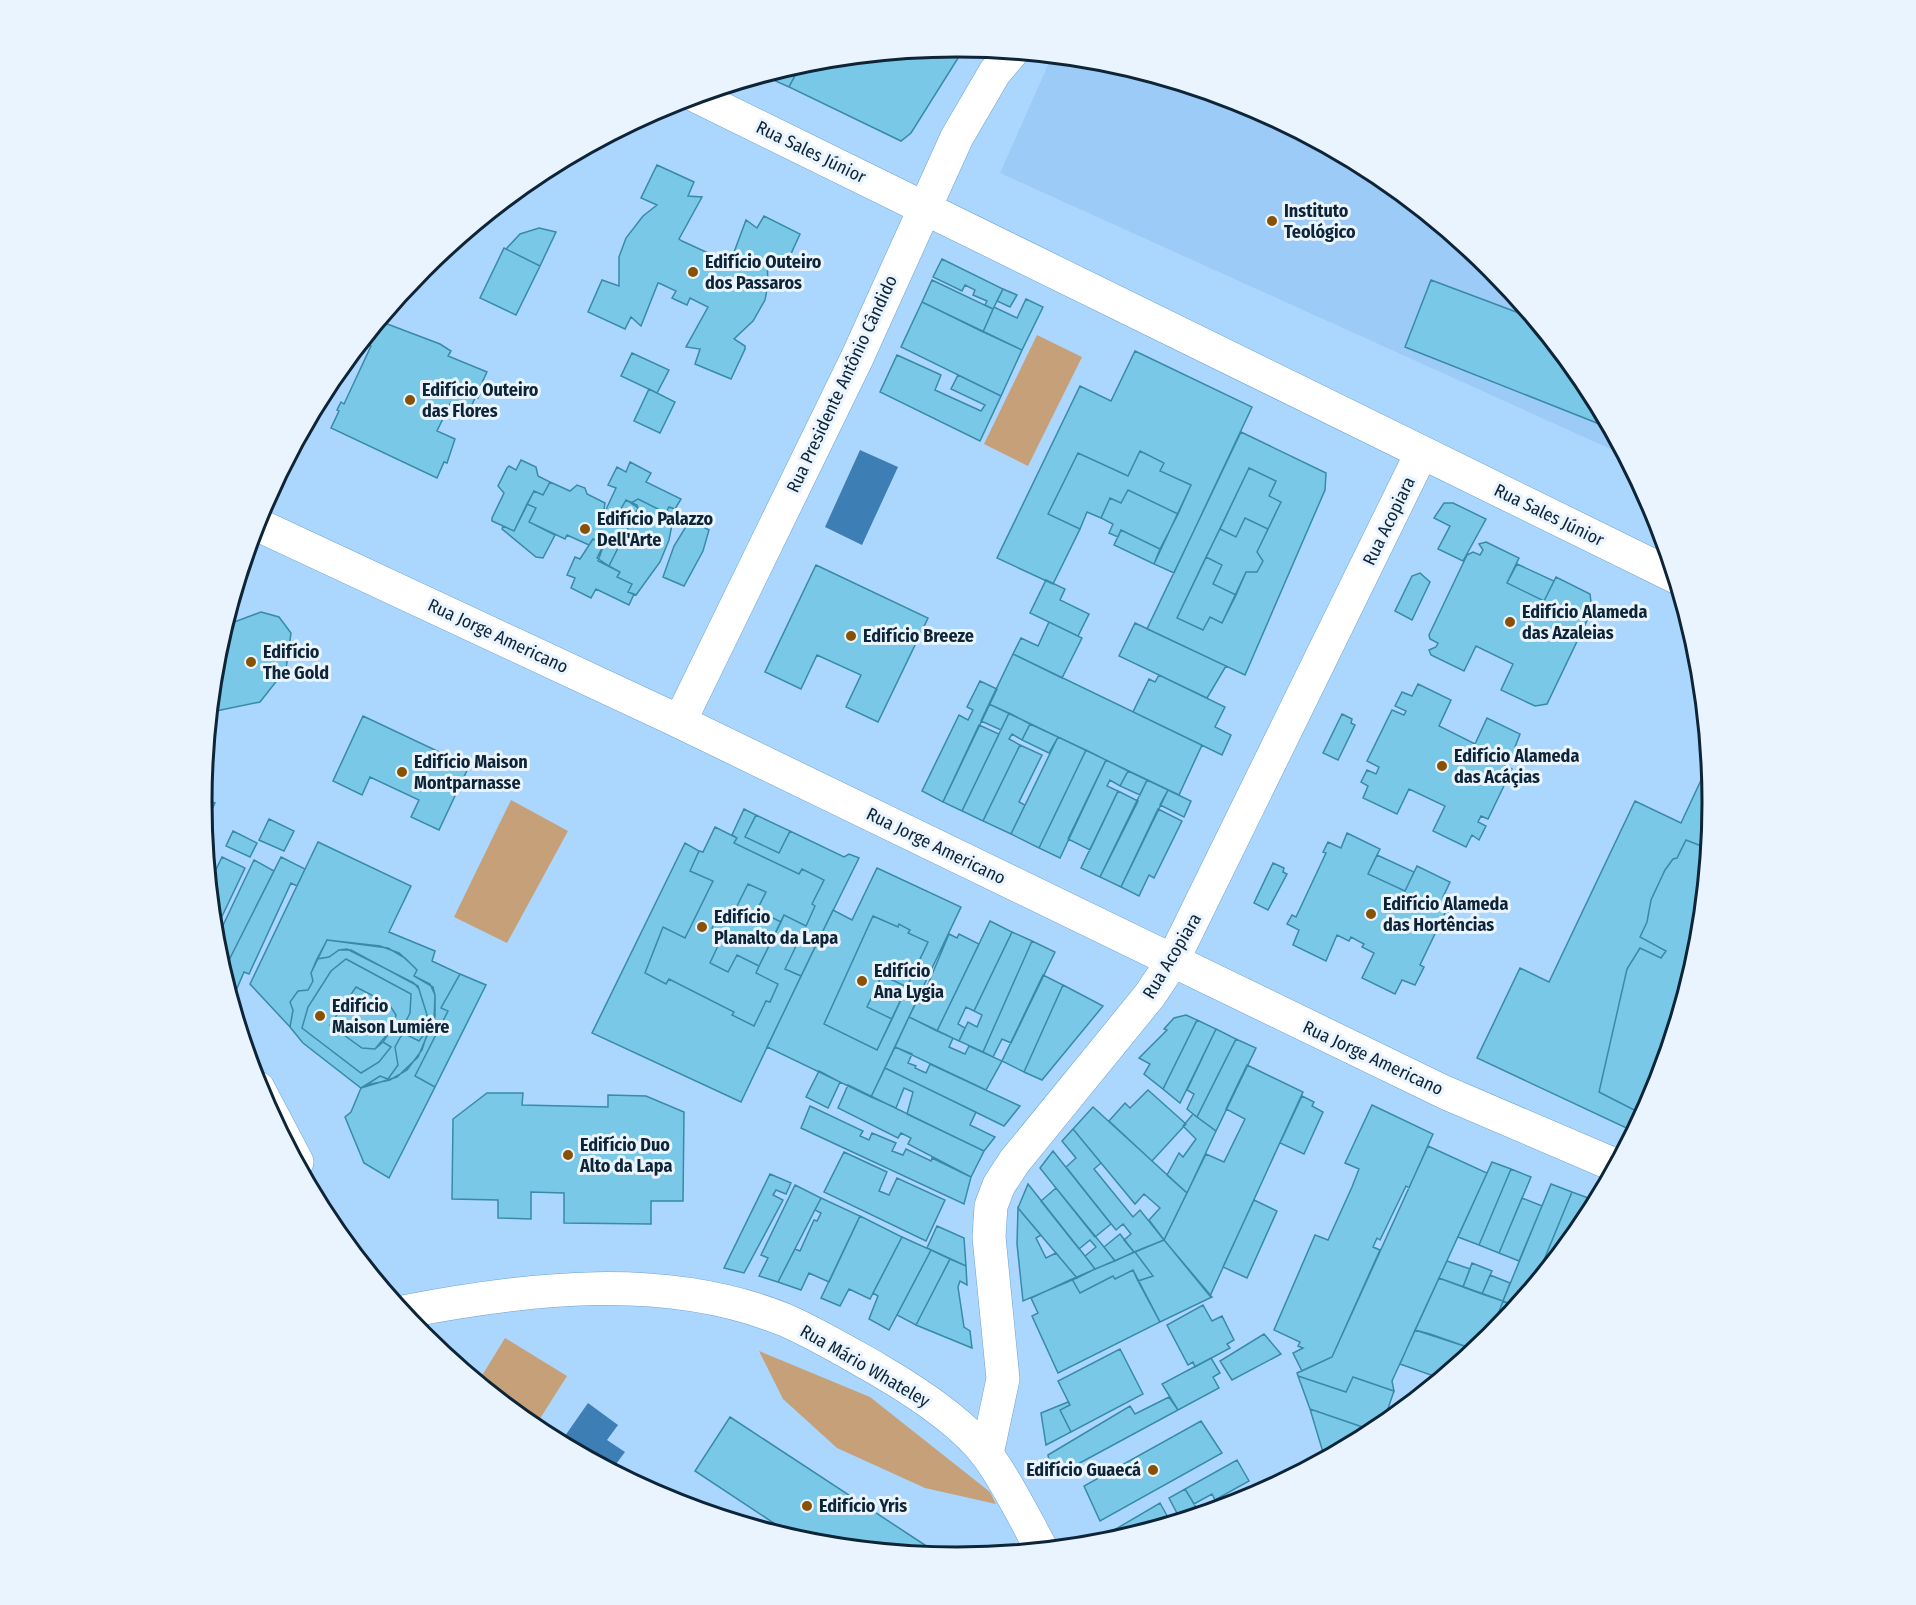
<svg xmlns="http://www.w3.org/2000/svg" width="1916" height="1605" font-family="'Fira Sans Condensed',sans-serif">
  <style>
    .built { fill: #9bcbf6 }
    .green { fill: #c6a079 }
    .water { fill: #3d7eb5 }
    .building { fill: #79c8e8; stroke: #3989a8; stroke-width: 1.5; fill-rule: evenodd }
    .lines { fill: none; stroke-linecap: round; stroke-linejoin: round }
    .minor-casing { stroke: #6ca2d1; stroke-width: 34 }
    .minor { stroke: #fff; stroke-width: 33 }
    .poi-dot { fill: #895203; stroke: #e9f4fe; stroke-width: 2 }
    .labels { text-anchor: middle; stroke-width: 6; stroke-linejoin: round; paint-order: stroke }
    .street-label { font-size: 18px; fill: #0e2437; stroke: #e9f4fe }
    .poi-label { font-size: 18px; font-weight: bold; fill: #0e2437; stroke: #e9f4fe; text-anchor: start }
    .rim { fill: none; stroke: #0e2437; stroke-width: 3 }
  </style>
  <rect width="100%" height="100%" fill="#abd7fe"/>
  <path class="built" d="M1052 56 1106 61 1248 104 1378 174 1493 268 1587 383 1626 456 1000 173Z"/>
  <path class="green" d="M1037 335 1082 357 1028 466 984 444Z
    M511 800 568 831 507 943 454 917Z
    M505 1338 567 1376 534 1428 478 1382Z
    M759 1351 870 1397 990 1492 996 1504 925 1488 837 1448 783 1399Z"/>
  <path class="water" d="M860 450 898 467 862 545 825 527Z
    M588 1403 618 1425 607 1440 625 1452 613 1468 597 1457 594 1461 560 1443Z"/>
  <path class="building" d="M958 47H965L911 133 901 141 789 87 801 64 811 61Z
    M801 64 789 87 771 79 775 72Z
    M657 165 694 182 688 196 702 197 679 239 682 241 730 263 746 220 757 228 764 216 800 234 785 267 767 259 768 284 765 300 753 321 734 339 745 346V349L731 379 695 364 700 349 686 347 708 307 690 298 687 305 676 300 672 298 676 291 661 284 658 283 641 326 631 317 625 329 588 312 602 280 619 286V257L626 238 643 216 657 205 641 198Z
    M539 228 556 232 540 266 506 249 520 234Z
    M504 248 540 266 516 315 480 298Z
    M942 259 1003 289 993 309 985 305 987 301 973 295 975 290 965 285 962 291 933 277Z
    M932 280 993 309 983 332 922 302Z
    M1431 280 1535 319 1587 383 1612 429 1405 347Z
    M1003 289 1017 295 1010 307 997 301Z
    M1026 299 1043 307 1022 350 983 332 994 307 1017 318Z
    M922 302 1022 350 1001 396 901 347Z
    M382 322 440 344 451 351 448 356 487 372 479 389 482 390 478 398 476 396 469 411 451 402 437 431 455 439 447 463 444 462 437 478 331 428 339 411 337 410 341 402 344 404 371 346 367 344 371 336 375 338Z
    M1135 351 1252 407 1174 573 1154 564 1191 485 1160 471 1164 463 1140 451 1128 476 1078 453 1048 514 1080 529 1053 584 997 558 1080 386 1111 401Z
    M632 353 669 370 657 393 621 376Z
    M897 355 941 375 935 390 981 411 985 405 951 389 958 375 1001 396 980 441 880 392Z
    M649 389 675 402 660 433 634 421Z
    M1241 432 1326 473 1325 490 1245 675 1147 629ZM1249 468 1276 481 1269 496 1281 502 1257 552 1263 561 1257 572H1246L1222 623 1210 617 1203 630 1177 618Z
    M1140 451 1164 463 1160 471 1191 485 1178 514 1128 490 1121 503 1110 498 1101 518 1087 512 1080 529 1048 514 1078 453 1128 476Z
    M521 460 536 467 538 476 550 482 543 495 534 491 514 531 492 521V518L504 493 498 486 507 468 509 466 516 470Z
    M630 462 651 473 646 482 681 499 675 509 669 507 666 513 638 499 631 503 626 500 614 521 603 516 616 488 608 485 617 467 626 472Z
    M1249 468 1276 481 1269 496 1281 502 1268 529 1245 518 1236 537 1220 529Z
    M550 482 570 491 577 485 585 488 587 494 605 503 603 516 614 521 626 500 637 505 638 508 609 566 597 558 604 544 593 539 589 545 567 535 565 539 529 522 536 508 527 504 534 491 543 495Z
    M1128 490 1178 514 1160 549 1121 530 1118 537 1109 533 1113 524 1101 518 1110 498 1121 503Z
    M638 499 666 513 669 507 675 509 669 540 660 562 636 595 628 592 632 584 617 577 620 572 609 566 638 508 631 503Z
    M1444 503H1453L1486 519 1463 561 1438 549 1450 526 1434 518Z
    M527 504 536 508 529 522 555 535 543 558 536 557 502 529 503 526 514 531Z
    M1245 518 1268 529 1257 552 1263 561 1257 572H1246L1236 595 1213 584 1222 565 1206 557 1220 529 1236 537Z
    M690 520 709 530 703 551 684 586 663 577 674 546Z
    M1121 530 1160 549 1154 564 1114 545Z
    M593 539 604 544 598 561 620 572 617 577 632 584 628 592 634 594 629 605 596 589 591 598 571 588 575 578 567 575 575 557 580 559Z
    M1486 542 1519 558 1507 583 1544 601 1556 577 1590 594 1592 610 1547 704 1535 706 1501 690 1513 664 1476 646 1464 671 1431 655 1429 650 1436 647 1438 643 1430 639 1429 635 1467 555 1473 552 1480 555 1483 550 1479 544Z
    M1206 557 1222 565 1213 584 1236 595 1222 623 1210 617 1203 630 1177 618Z
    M1517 564 1554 581 1544 601 1507 583Z
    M816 565 928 618 878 722 846 707 861 675 817 655 801 689 765 672Z
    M1420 573 1430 582 1412 620 1395 611 1412 576Z
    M1046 580 1065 589 1060 600 1089 614 1078 636 1030 613Z
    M261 612 279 617 291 633 286 669 260 702 211 712 217 655 226 625Z
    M1049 622 1082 638 1062 678 1013 654 1021 638 1038 646Z
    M1135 623 1226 666 1207 698 1119 656Z
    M1013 654 1202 745 1179 795 989 704Z
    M1159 675 1225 707 1215 727 1231 735 1222 755 1133 712 1149 679 1155 682Z
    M980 681 997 689 943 802 922 791 959 715 968 720 973 710 967 707Z
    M1418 684 1451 700 1439 726 1475 744 1487 718 1520 734 1515 747 1522 750 1516 763 1508 759 1505 765 1512 769 1488 819 1481 816 1478 822 1486 826 1479 840 1472 835 1466 847 1433 831 1445 806 1409 789 1397 814 1363 798 1368 786 1361 782 1367 770 1376 774 1379 767 1367 761 1392 710 1404 715 1406 711 1395 706 1402 692 1412 696Z
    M989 704 1009 713 1001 730 981 721Z
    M1009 713 1030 724 1022 740 1012 734 1009 739 1020 745 983 821 962 811Z
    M1342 714 1352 719 1351 723 1355 725 1338 760 1323 753Z
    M363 716 469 766 439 830 411 817 419 800 370 777 362 795 333 781Z
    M1030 724 1058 737 1049 753 1022 740Z
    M979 725 999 734 962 811 943 802Z
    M1058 737 1086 750 1039 848 1011 834Z
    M1020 745 1042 755 1019 802 1025 805 1011 834 983 821Z
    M1086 750 1106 760 1060 858 1039 848Z
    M1106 760 1128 771 1120 786 1110 780 1107 786 1118 791 1090 850 1068 839Z
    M1710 761 1706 788 1713 818 1709 849 1686 840 1677 858 1673 859 1665 870 1651 900 1647 922 1640 937 1666 951 1661 958 1640 948 1627 969 1599 1092 1644 1115 1635 1132 1477 1058 1520 968 1549 982 1635 801 1681 823Z
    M1710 766 1714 803 1713 818 1706 793Z
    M1128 771 1147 780 1140 795 1120 786Z
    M1147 780 1168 790 1121 887 1100 877Z
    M1168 790 1191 801 1184 817 1160 805Z
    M1118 791 1138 801 1100 877 1081 868Z
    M202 798 215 803 207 819 204 818Z
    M744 809 756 815 745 837 779 853 790 831 844 857 849 854 859 858 815 947 799 940 785 969 801 976 741 1102 592 1033 685 843 699 851 690 871 713 881 685 938 663 927 645 973 666 984 669 979 734 1012 732 1015 754 1026 766 1001 770 1002 778 984 756 973 759 966 784 915 806 926 815 906 812 904 824 880 802 869 799 874 734 843 737 838 732 835Z
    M1158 809 1182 821 1154 878 1149 875 1139 896 1121 887Z
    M756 815 790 831 779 853 745 837Z
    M269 819 294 831 284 851 259 840Z
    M715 827 737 838 734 843 799 874 802 869 824 880 812 904 815 906 806 926 784 915 781 922 757 910 766 892 748 884 733 914 722 909 712 928 724 933 710 963 728 972 737 955 759 966 756 973 778 984 770 1002 766 1001 754 1026 732 1015 734 1012 669 979 666 984 645 973 663 927 685 938 713 881 690 871 699 851 703 852Z
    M233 831 257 843 250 857 226 846Z
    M1347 833 1380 849 1368 874 1405 891 1417 866 1450 882 1443 897 1453 903 1449 912 1446 911 1420 965 1424 967 1415 985 1402 980 1395 994 1362 978 1374 953 1362 947 1364 944 1351 937 1349 941 1337 935 1326 961 1293 945 1299 930 1287 924 1292 915 1296 917 1326 853 1323 852 1328 842 1341 848Z
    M1686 840 1709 849 1699 950 1656 1092 1644 1115 1599 1092 1627 969 1640 948 1661 958 1666 951 1640 937 1647 922 1651 900 1665 870 1673 859 1677 858Z
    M318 842 411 886 389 932 435 951 432 961 460 974 441 1008 448 1011 415 1076 435 1087 389 1178 364 1163 345 1117 351 1112 361 1088 397 1077 418 1057 435 1017V995L433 987 414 976 417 970 405 958 388 948 327 940 311 973 313 981 308 990 298 991 290 1002 293 1010 290 1027 250 984Z
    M1377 855 1414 872 1405 891 1368 874Z
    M222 857 245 868 215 931 210 882Z
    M281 857 305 869 297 886 291 883 249 974 244 972 232 1000 223 972Z
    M254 860 274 871 223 972 216 940Z
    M1273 863 1284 868 1283 872 1287 874 1268 910 1254 903Z
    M877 868 961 907 871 1097 767 1047 833 910 852 920ZM873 916 898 927 899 924 910 930 908 933 928 942 877 1050 824 1024Z
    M748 884 766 892 757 910 781 922 759 966 737 955 728 972 710 963 724 933 712 928 722 909 733 914Z
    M873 916 898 927 899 924 910 930 908 933 928 942 907 987 882 975 867 1007 892 1019 877 1050 824 1024Z
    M990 921 1012 932 974 1011 966 1007 958 1024 965 1028 959 1041 937 1031Z
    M1012 932 1032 941 983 1052 959 1041 968 1022 977 1027 982 1015 974 1011Z
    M949 934 957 938 959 934 979 944 937 1031 909 1017 917 1001 920 1003Z
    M327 940 380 946 399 953 411 964 417 970 414 976 430 984 435 995 434 1021 419 1041 405 1034 420 1027 427 1015 418 986 351 950H339L329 957 317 959Z
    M799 940 815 947 801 976 785 969Z
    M1032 941 1055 952 1011 1043 1002 1039 993 1057 983 1052Z
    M347 949 414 983 419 989 427 1015 420 1027 401 1036 395 1047 398 1065 388 1079 380 1076 361 1088 303 1043 290 1027 293 1010 290 1002 298 991 308 990 313 981 311 973 317 959 329 957 339 950ZM346 959 411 994 410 1013 401 1031 393 1027 383 1042 391 1047 379 1062 361 1073 302 1028 308 1007 331 971Z
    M346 959 411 994 410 1013 401 1031 393 1027 396 1015 389 1004 356 987 330 1025 362 1048 375 1049 383 1042 391 1047 379 1062 361 1073 302 1028 308 1007 331 971Z
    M460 974 486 985 435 1087 415 1076 448 1011 441 1008Z
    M882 975 907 987 892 1019 867 1007Z
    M1043 975 1063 985 1024 1072 1002 1061Z
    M1063 985 1103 1006 1042 1080 1024 1072Z
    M356 987 389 1004 396 1015 394 1026 375 1049 362 1048 330 1025Z
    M1186 1015 1197 1020 1163 1089 1144 1074 1150 1064 1139 1058 1167 1030 1164 1029 1174 1018Z
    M909 1017 953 1038 949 1047 965 1054 969 1046 1002 1061 986 1090 895 1047Z
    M1197 1020 1216 1029 1180 1103 1163 1089Z
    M429 1028 422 1050 407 1070 390 1080 366 1085 380 1076 388 1079 398 1065 395 1047 401 1036 405 1034 419 1041Z
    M1216 1029 1236 1039 1197 1117 1187 1109 1194 1094 1187 1090Z
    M1236 1039 1256 1048 1216 1131 1197 1117Z
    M895 1047 912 1054 908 1063 916 1066 915 1068 926 1073 930 1064 1020 1106 1004 1126 885 1068Z
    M1247 1065 1303 1092 1210 1296 1164 1240 1206 1154 1224 1162 1245 1119 1226 1109Z
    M885 1068 976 1112 970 1125 995 1137 984 1151 907 1114 913 1092 904 1088 896 1108 871 1097Z
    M819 1071 840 1082 828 1108 806 1097Z
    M848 1085 984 1151 971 1177 908 1144 911 1138 901 1133 898 1138 838 1108Z
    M1148 1090 1186 1124 1152 1161 1109 1121 1125 1103 1130 1108Z
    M487 1093H523L522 1105 608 1107V1095L646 1096 684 1112 683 1201H651V1224L564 1223V1193L531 1192V1219L498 1218V1200L452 1199 453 1119Z
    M1302 1096 1314 1102 1312 1106 1323 1112 1304 1154 1280 1143Z
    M1372 1105 1433 1134 1409 1188 1406 1186 1380 1240 1377 1238 1373 1247 1380 1250 1332 1357 1302 1371 1293 1353 1303 1348 1298 1346 1300 1342 1274 1330 1315 1235 1328 1240 1352 1187 1359 1169 1345 1163Z
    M810 1106 863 1131 860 1136 869 1140 872 1133 896 1143 892 1151 903 1155 906 1149 931 1161 932 1158 971 1177 964 1204 801 1128Z
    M1093 1107 1187 1193 1164 1240 1149 1220 1160 1208 1144 1194 1135 1204 1073 1129Z
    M1193 1114 1216 1131 1187 1193 1167 1175 1179 1153 1183 1157 1196 1139 1183 1126Z
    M1073 1129 1101 1163 1094 1169 1133 1217 1140 1210 1164 1240 1134 1252 1124 1240 1131 1234 1123 1224 1116 1230 1066 1167 1076 1158 1062 1141Z
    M1428 1146 1487 1173 1392 1381 1394 1391 1353 1377 1346 1392 1298 1376 1297 1373 1332 1357Z
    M1053 1151 1111 1224 1095 1237 1040 1168Z
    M844 1152 887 1172 879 1191 889 1195 897 1178 945 1200 926 1241 824 1192Z
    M1492 1162 1511 1169 1479 1245 1458 1237Z
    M1511 1169 1531 1177 1499 1253 1479 1245Z
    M770 1174 791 1183 786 1194 776 1190 773 1195 783 1200 744 1273 724 1268Z
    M1028 1184 1085 1256 1095 1269 1077 1278 1018 1208Z
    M1551 1184 1572 1192 1532 1289 1517 1307 1503 1301Z
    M795 1185 821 1198 778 1282 759 1276 768 1258 761 1255Z
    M1056 1188 1104 1247 1115 1261 1095 1269 1085 1256 1096 1247 1090 1240 1079 1249 1041 1201Z
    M1572 1192 1591 1199 1580 1231 1532 1289Z
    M821 1198 860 1216 829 1282 809 1273 801 1290 778 1282 795 1249 800 1251 814 1220 817 1221 821 1213 815 1210Z
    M1522 1198 1542 1206 1519 1261 1499 1253Z
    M1591 1199 1598 1202 1580 1231Z
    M1254 1200 1277 1211 1247 1278 1223 1267Z
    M1018 1208 1041 1235 1036 1238 1046 1258 1056 1253 1077 1278 1023 1301 1017 1244Z
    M860 1216 902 1237 870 1299 849 1289 840 1306 821 1298Z
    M937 1226 964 1238 966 1266 927 1248Z
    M1120 1234 1134 1252 1115 1261 1104 1247Z
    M902 1237 931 1250 889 1330 869 1319 878 1296 873 1293Z
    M1164 1240 1212 1297 1160 1322 1138 1281 1153 1276 1135 1252Z
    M931 1250 950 1259 916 1325 897 1315Z
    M1135 1252 1153 1276 1138 1281 1133 1270 1115 1279 1113 1276 1080 1293 1072 1279Z
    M950 1259 966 1266 967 1285 960 1281 958 1287 964 1327 970 1331 972 1348 916 1325Z
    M1447 1261 1470 1269 1463 1287 1439 1278Z
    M1472 1263 1492 1271 1482 1294 1463 1287Z
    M1133 1270 1160 1322 1058 1373 1032 1316 1038 1313 1031 1298 1072 1279 1080 1293 1113 1276 1115 1279Z
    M1490 1275 1510 1283 1503 1301 1482 1294Z
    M1439 1278 1503 1301 1490 1336 1492 1337 1476 1350 1415 1330Z
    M1503 1301 1517 1307 1492 1337 1490 1336Z
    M1203 1305 1212 1321 1222 1316 1234 1340 1227 1344 1230 1348 1195 1367 1193 1362 1188 1365 1167 1325Z
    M1415 1330 1430 1334 1476 1350 1442 1379 1400 1364Z
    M1264 1334 1281 1354 1232 1380 1220 1361Z
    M1120 1349 1143 1394 1071 1432 1060 1410 1070 1405 1058 1381Z
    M1211 1358 1220 1373 1213 1377 1219 1388 1178 1410 1162 1384Z
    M1298 1376 1346 1392 1353 1377 1394 1391 1381 1429 1377 1432 1310 1409Z
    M1169 1397 1178 1410 1052 1478 1048 1455 1130 1406 1135 1414Z
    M1068 1402 1070 1405 1060 1410 1071 1432 1046 1445 1041 1413Z
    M1310 1409 1377 1432 1325 1459Z
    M730 1417 931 1549 926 1555 801 1541 695 1471Z
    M1201 1421 1222 1453 1100 1521 1084 1486Z
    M1237 1460 1249 1481 1215 1500 1212 1494 1194 1504 1185 1489Z
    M1185 1489 1196 1507 1179 1517 1169 1498Z
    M1160 1503 1170 1521 1161 1527 1105 1544 1087 1546Z
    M1196 1507 1200 1515 1181 1521 1179 1517Z"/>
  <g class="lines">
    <g class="minor-casing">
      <path id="minor" d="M696 96 1676 577
        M256 524 672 718 1444 1092 1617 1166
        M680 721 857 358 957 137 995 72 1012 52
        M258 1088 297 1162
        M403 1312C527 1288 665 1271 785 1320 817 1334 847 1352 877 1369 913 1390 963 1422 988 1456 1009 1485 1025 1519 1042 1550
        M987 1454 1003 1379 989 1237 991 1206 999 1185 1014 1162 1150 995 1172 962 1421 454"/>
    </g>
    <use href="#minor" class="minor"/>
  </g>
  <g class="poi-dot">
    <circle cx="1272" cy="221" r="6"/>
    <circle cx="693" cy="272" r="6"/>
    <circle cx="410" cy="400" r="6"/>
    <circle cx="585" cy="529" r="6"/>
    <circle cx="1510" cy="622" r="6"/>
    <circle cx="851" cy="636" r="6"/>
    <circle cx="251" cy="662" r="6"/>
    <circle cx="1442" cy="766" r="6"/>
    <circle cx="402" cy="772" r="6"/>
    <circle cx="1371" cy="914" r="6"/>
    <circle cx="702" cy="927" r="6"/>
    <circle cx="862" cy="981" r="6"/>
    <circle cx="320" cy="1016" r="6"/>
    <circle cx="568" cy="1155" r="6"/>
    <circle cx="1153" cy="1470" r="6"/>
    <circle cx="807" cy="1506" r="6"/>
  </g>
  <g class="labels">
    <g class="street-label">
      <text transform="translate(811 152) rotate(26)" y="6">Rua Sales Júnior</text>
      <text transform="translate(842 384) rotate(-65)" y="6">Rua Presidente Antônio Cândido</text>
      <text transform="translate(1549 515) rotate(26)" y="6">Rua Sales Júnior</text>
      <text transform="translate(1389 521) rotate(-64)" y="6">Rua Acopiara</text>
      <text transform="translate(498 636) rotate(25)" y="6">Rua Jorge Americano</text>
      <text transform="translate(936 846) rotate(26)" y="6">Rua Jorge Americano</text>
      <text transform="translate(1172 956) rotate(-59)" y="6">Rua Acopiara</text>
      <text transform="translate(1373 1058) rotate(25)" y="6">Rua Jorge Americano</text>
      <text transform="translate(865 1366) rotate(30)" y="6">Rua Mário Whateley</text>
    </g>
    <g class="poi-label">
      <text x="1284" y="217">Instituto<tspan x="1284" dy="21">Teológico</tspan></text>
      <text x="705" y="268">Edifício Outeiro<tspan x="705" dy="21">dos Passaros</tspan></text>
      <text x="422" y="396">Edifício Outeiro<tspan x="422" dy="21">das Flores</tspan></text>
      <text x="597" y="525">Edifício Palazzo<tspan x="597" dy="21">Dell'Arte</tspan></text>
      <text x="1522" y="618">Edifício Alameda<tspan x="1522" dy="21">das Azaleias</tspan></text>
      <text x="863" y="642">Edifício Breeze</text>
      <text x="263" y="658">Edifício<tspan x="263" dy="21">The Gold</tspan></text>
      <text x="1454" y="762">Edifício Alameda<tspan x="1454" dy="21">das Acáçias</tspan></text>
      <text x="414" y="768">Edifício Maison<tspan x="414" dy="21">Montparnasse</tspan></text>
      <text x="1383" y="910">Edifício Alameda<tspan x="1383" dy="21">das Hortências</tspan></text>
      <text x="714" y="923">Edifício<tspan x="714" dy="21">Planalto da Lapa</tspan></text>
      <text x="874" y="977">Edifício<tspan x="874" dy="21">Ana Lygia</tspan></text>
      <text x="332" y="1012">Edifício<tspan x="332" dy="21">Maison Lumiére</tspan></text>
      <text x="580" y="1151">Edifício Duo<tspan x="580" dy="21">Alto da Lapa</tspan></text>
      <text x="1141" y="1476" text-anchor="end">Edifício Guaecá</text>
      <text x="819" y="1512">Edifício Yris</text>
    </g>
  </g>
  <path d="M0 0H1916V1605H0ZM212 802a745 745 0 1 1 1490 0a745 745 0 1 1-1490 0Z" fill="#e9f4fe" fill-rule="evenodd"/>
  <path class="rim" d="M212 802a745 745 0 1 1 1490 0a745 745 0 1 1-1490 0Z"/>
</svg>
